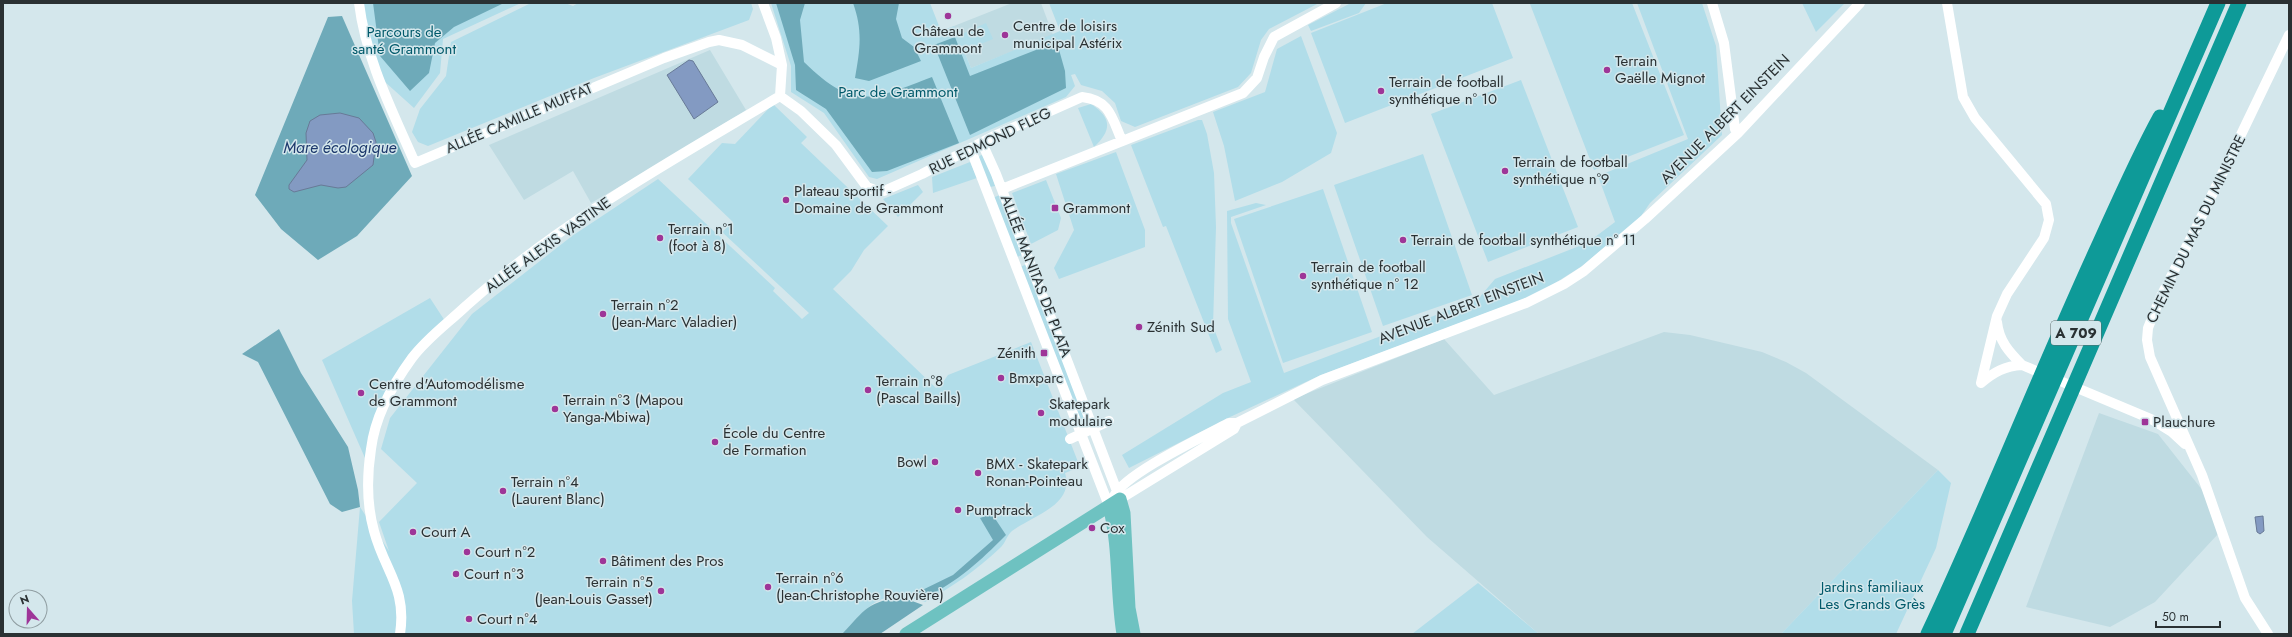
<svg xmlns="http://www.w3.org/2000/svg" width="2292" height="637" font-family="Jost,sans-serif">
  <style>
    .built { fill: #bfdbe2 }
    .green { fill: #b1dde9 }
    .forest { fill: #6eaab9 }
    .water { fill: #839ac2; stroke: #687a97 }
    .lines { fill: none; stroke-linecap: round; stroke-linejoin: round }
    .minor { stroke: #fff; stroke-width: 10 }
    .major { stroke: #6ec2c1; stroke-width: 13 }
    .highway { stroke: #0e9a98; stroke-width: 15 }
    .poi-dot { fill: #9e3598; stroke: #d4e7ec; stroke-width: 1.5 }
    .labels { text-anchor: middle; stroke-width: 3; stroke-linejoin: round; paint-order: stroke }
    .shield { fill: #d4e7ec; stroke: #5d686a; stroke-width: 1 }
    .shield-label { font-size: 14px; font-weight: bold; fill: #2a3133 }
    .poi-label { font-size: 15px; fill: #2a3133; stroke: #d4e7ec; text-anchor: start }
    .park-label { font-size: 15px; fill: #00596a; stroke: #d4e7ec }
    .street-label { font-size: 15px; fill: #2a3133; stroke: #d4e7ec }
    .water-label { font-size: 16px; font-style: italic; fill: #1d396c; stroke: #d4e7ec }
  </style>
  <rect width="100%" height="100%" fill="#d4e7ec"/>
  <path class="built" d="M1012 3H1041L1053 35 971 68 954 26Z
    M710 50 746 110 661 163 591 203 573 171 524 200 489 145Z
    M1664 332 1690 335 1762 352 1786 362 1806 373 1938 470 1781 634H1539L1427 537 1293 399 1444 339 1494 395Z
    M2099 413 2158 434 2203 491 2218 534 2155 602 2110 627 2026 607Z"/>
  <path class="green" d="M359 3H521L443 39 440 73 414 108 375 73Z
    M531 3H565L573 6 578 3H751L753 9 749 20 594 78 428 146 418 142 412 132 420 109 446 76 451 42Z
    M771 3H930L941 31 954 26 958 36 986 23 993 39 964 51 971 68 1060 31 1049 3H1319L1269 29 1261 40 1251 73 1238 87 1135 127 1121 121 1115 103 1102 91 1081 85 1075 74 1071 75 1075 86 1066 97 877 179 869 177 824 113 791 92V66Z
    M1351 3H1366L1359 13 1311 31 1308 25Z
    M1387 3H1492L1513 58 1345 123 1311 33Z
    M1532 3H1632L1684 135 1594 170 1530 4Z
    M1637 3H1702L1716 46 1722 135 1650 203 1639 219 1582 266 1560 280 1535 295 1513 303 1321 375 1230 417 1129 468 1122 455 1223 393 1251 382 1228 319 1227 211 1256 203 1266 205 1231 217V223L1284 373 1478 299 1495 279 1587 243 1615 222 1598 176 1688 139Z
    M1802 3H1845L1816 32Z
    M1301 36 1337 133 1331 153 1282 182 1235 201 1224 146 1213 112 1265 92 1277 49Z
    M1521 80 1578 227 1488 262 1431 114Z
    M773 104 807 137 801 143 888 226 864 250 851 271 833 289 936 388 941 385 948 375 1031 342 1080 467 1065 473C1075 505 1032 516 1012 531 1007 535 1005 544 1000 548 977 570 952 587 925 602 880 587 871 604 842 634H354L352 601 360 507 389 551 379 522 417 483 381 449 390 418 472 314 572 236 658 179 775 288 773 291 802 319 809 313 722 232 733 222 688 179 722 143 735 144Z
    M1091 104C1112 118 1112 130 1094 147L1078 108Z
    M1198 120H1202L1207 134 1214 173 1216 227 1213 326 1222 350 1216 353 1166 226 1163 227 1131 145Z
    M1116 152 1145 230V247L1059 279 1054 268 1074 230 1056 174Z
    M1423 154 1472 295 1383 326 1334 185Z
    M981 155 985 156 995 186 990 187 978 158Z
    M970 162 977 178 933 193 932 177Z
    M1046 180 1061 218 1058 230 1031 244 1012 193Z
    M918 185 923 192 898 217 883 199Z
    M1323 189 1372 332 1283 363 1234 219Z
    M1000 195 1022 255 1015 258 992 198Z
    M1027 264 1090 427 1082 430 1020 267Z
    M430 298 445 321 419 344 369 436 365 458 322 360Z
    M1938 470 1951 483 1936 548 1896 634H1781Z
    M1478 583 1539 634H1412Z"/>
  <path class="forest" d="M373 3H504L454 27 435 43 429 73 410 91 380 56Z
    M776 3H805L800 20 804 62C854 111 872 100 932 77L959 143 887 171 872 172 826 109 796 90 795 65Z
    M853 3H899L896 19 902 38 914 47 921 61 869 81 855 78C860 49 863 31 853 3Z
    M342 16 412 176 357 236 318 260 281 229 255 195 328 17Z
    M955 37 970 76 1041 48 1056 39 1065 71 1066 88 970 135 934 45Z
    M279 329 301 373 348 447 358 490 360 507 342 512 330 504 258 362 242 354Z
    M992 514 1006 535C979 562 959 581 924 598L912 595 953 575 993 540 980 518Z
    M904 598 923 605 880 634H842C865 610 868 600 904 598Z"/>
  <path class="water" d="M689 60 693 61 718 102 694 119 667 75Z
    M340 113 359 118 373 133 376 142 373 165 346 187 338 188 321 185 294 192 289 189V185L307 160 306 133 310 121 320 115Z
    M2263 516 2264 531 2260 534 2257 532 2255 517Z"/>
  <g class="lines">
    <path class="minor" d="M359 3C366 60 392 110 415 163L664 58 709 42 719 40 742 45 782 65
      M763 3 776 38 782 65 780 96
      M1712 3 1724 43 1735 129 1738 133
      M1947 3 1963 97 1975 118 2046 204 2049 220 2044 238 2007 294 1997 316 1981 383
      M780 96 801 111 836 145 867 187 877 191H884L922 174 994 136 1082 97C1110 100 1112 118 1122 141
      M982 143 996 174 1120 499 1234 429 1237 423 1322 380 1526 303 1564 284 1584 271 1645 219 1738 133 1860 3
      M971 150 1109 506
      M1002 189 1243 93 1257 78 1264 57 1274 37 1336 3
      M1997 322C1999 341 2009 352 2022 365L2151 419 2172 432 2185 444
      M1981 383C1994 372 2005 366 2022 365
      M1070 439 1109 421
      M1114 496C1126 473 1203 437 1229 423H1237
      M400 634C407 588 385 572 374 531 367 506 367 475 371 449 375 416 393 384 412 358 427 338 448 323 466 306 560 222 673 160 780 96
      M2268 634 2245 598 2202 475 2150 357 2147 340 2148 328 2160 298 2197 226 2289 35"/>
    <path class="major" d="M1109 506C1120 547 1116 592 1123 634
      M906 634 1120 499 1124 513 1129 608 1134 634"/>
    <path class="highway" d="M1928 634C1988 507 2039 375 2098 247 2118 203 2137 159 2160 117
      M1944 634 2218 3
      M1967 634 2239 3"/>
  </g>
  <g class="poi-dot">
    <circle cx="948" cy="16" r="4"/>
    <circle cx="1005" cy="35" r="4"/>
    <circle cx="1607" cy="70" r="4"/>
    <circle cx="1381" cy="91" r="4"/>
    <circle cx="1505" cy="171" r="4"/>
    <circle cx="786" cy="200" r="4"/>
    <rect x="1051" y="204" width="8" height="8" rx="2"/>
    <circle cx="660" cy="238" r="4"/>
    <circle cx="1403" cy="240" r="4"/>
    <circle cx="1303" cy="276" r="4"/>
    <circle cx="603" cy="314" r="4"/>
    <circle cx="1139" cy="327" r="4"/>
    <rect x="1040" y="349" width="8" height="8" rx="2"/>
    <circle cx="1001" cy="378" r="4"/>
    <circle cx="868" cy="390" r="4"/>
    <circle cx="361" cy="393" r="4"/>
    <circle cx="555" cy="409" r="4"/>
    <circle cx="1041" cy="413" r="4"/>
    <rect x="2141" y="418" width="8" height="8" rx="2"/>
    <circle cx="715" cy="442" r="4"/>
    <circle cx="935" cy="462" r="4"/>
    <circle cx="978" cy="473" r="4"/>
    <circle cx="503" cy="491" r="4"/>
    <circle cx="958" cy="510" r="4"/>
    <circle cx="1092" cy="528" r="4"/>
    <circle cx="413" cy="532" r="4"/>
    <circle cx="467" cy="552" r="4"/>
    <circle cx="603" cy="561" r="4"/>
    <circle cx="456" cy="574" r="4"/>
    <circle cx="768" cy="587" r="4"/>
    <circle cx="661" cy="591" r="4"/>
    <circle cx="469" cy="619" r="4"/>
  </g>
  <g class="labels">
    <rect class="shield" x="2051" y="321" width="50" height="24" rx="3"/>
    <g class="shield-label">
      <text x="2076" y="338">A 709</text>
    </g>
    <g class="poi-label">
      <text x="1013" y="31">Centre de loisirs<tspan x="1013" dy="17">municipal Astérix</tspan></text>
      <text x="948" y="36" text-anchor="middle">Château de<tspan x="948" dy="17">Grammont</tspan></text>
      <text x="1615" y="66">Terrain<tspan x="1615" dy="17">Gaëlle Mignot</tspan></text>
      <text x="1389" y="87">Terrain de football<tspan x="1389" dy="17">synthétique n° 10</tspan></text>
      <text x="1513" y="167">Terrain de football<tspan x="1513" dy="17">synthétique n°9</tspan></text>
      <text x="794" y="196">Plateau sportif -<tspan x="794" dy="17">Domaine de Grammont</tspan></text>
      <text x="1063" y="213">Grammont</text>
      <text x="668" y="234">Terrain n°1<tspan x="668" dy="17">(foot à 8)</tspan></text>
      <text x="1411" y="245">Terrain de football synthétique n° 11</text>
      <text x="1311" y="272">Terrain de football<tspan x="1311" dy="17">synthétique n° 12</tspan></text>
      <text x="611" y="310">Terrain n°2<tspan x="611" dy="17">(Jean-Marc Valadier)</tspan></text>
      <text x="1147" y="332">Zénith Sud</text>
      <text x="1036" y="358" text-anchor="end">Zénith</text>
      <text x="1009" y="383">Bmxparc</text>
      <text x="876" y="386">Terrain n°8<tspan x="876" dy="17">(Pascal Baills)</tspan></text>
      <text x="369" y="389">Centre d'Automodélisme<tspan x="369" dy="17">de Grammont</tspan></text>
      <text x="563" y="405">Terrain n°3 (Mapou<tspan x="563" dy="17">Yanga-Mbiwa)</tspan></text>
      <text x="1049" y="409">Skatepark<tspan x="1049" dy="17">modulaire</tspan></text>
      <text x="2153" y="427">Plauchure</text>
      <text x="723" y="438">École du Centre<tspan x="723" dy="17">de Formation</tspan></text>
      <text x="927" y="467" text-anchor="end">Bowl</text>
      <text x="986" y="469">BMX - Skatepark<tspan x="986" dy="17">Ronan-Pointeau</tspan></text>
      <text x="511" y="487">Terrain n°4<tspan x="511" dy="17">(Laurent Blanc)</tspan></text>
      <text x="966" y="515">Pumptrack</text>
      <text x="1100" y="533">Cox</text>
      <text x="421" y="537">Court A</text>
      <text x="475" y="557">Court n°2</text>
      <text x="611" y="566">Bâtiment des Pros</text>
      <text x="464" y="579">Court n°3</text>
      <text x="776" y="583">Terrain n°6<tspan x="776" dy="17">(Jean-Christophe Rouvière)</tspan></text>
      <text x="653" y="587" text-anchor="end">Terrain n°5<tspan x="653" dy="17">(Jean-Louis Gasset)</tspan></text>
      <text x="477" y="624">Court n°4</text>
    </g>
    <g class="park-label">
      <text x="404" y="37">Parcours de<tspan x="404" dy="17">santé Grammont</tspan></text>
      <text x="898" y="97">Parc de Grammont</text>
      <text x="1872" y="592">Jardins familiaux<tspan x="1872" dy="17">Les Grands Grès</tspan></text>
    </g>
    <g class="street-label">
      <text transform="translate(519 118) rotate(-23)" y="5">ALLÉE CAMILLE MUFFAT</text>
      <text transform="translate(1725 119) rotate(-45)" y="5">AVENUE ALBERT EINSTEIN</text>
      <text transform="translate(990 141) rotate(-26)" y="5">RUE EDMOND FLEG</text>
      <text transform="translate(2196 229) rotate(-64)" y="5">CHEMIN DU MAS DU MINISTRE</text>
      <text transform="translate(548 245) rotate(-36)" y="5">ALLÉE ALEXIS VASTINE</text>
      <text transform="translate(1036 276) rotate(69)" y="5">ALLÉE MANITAS DE PLATA</text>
      <text transform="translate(1461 308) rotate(-21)" y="5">AVENUE ALBERT EINSTEIN</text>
    </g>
    <g class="water-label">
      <text x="340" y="153">Mare écologique</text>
    </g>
  </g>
  <rect width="2292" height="637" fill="none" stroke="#2a3133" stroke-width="8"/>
  <g transform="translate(28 609) rotate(340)"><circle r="19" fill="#d4e7ec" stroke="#909ea2"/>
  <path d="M0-3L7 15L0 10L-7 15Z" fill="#9e3598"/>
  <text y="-6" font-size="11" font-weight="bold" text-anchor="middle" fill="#2a3133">N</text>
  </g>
  <path d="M2156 621v6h64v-6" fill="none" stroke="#2a3133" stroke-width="2"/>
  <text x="2162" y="621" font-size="12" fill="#2a3133" stroke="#d4e7ec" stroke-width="3" paint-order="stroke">50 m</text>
</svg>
